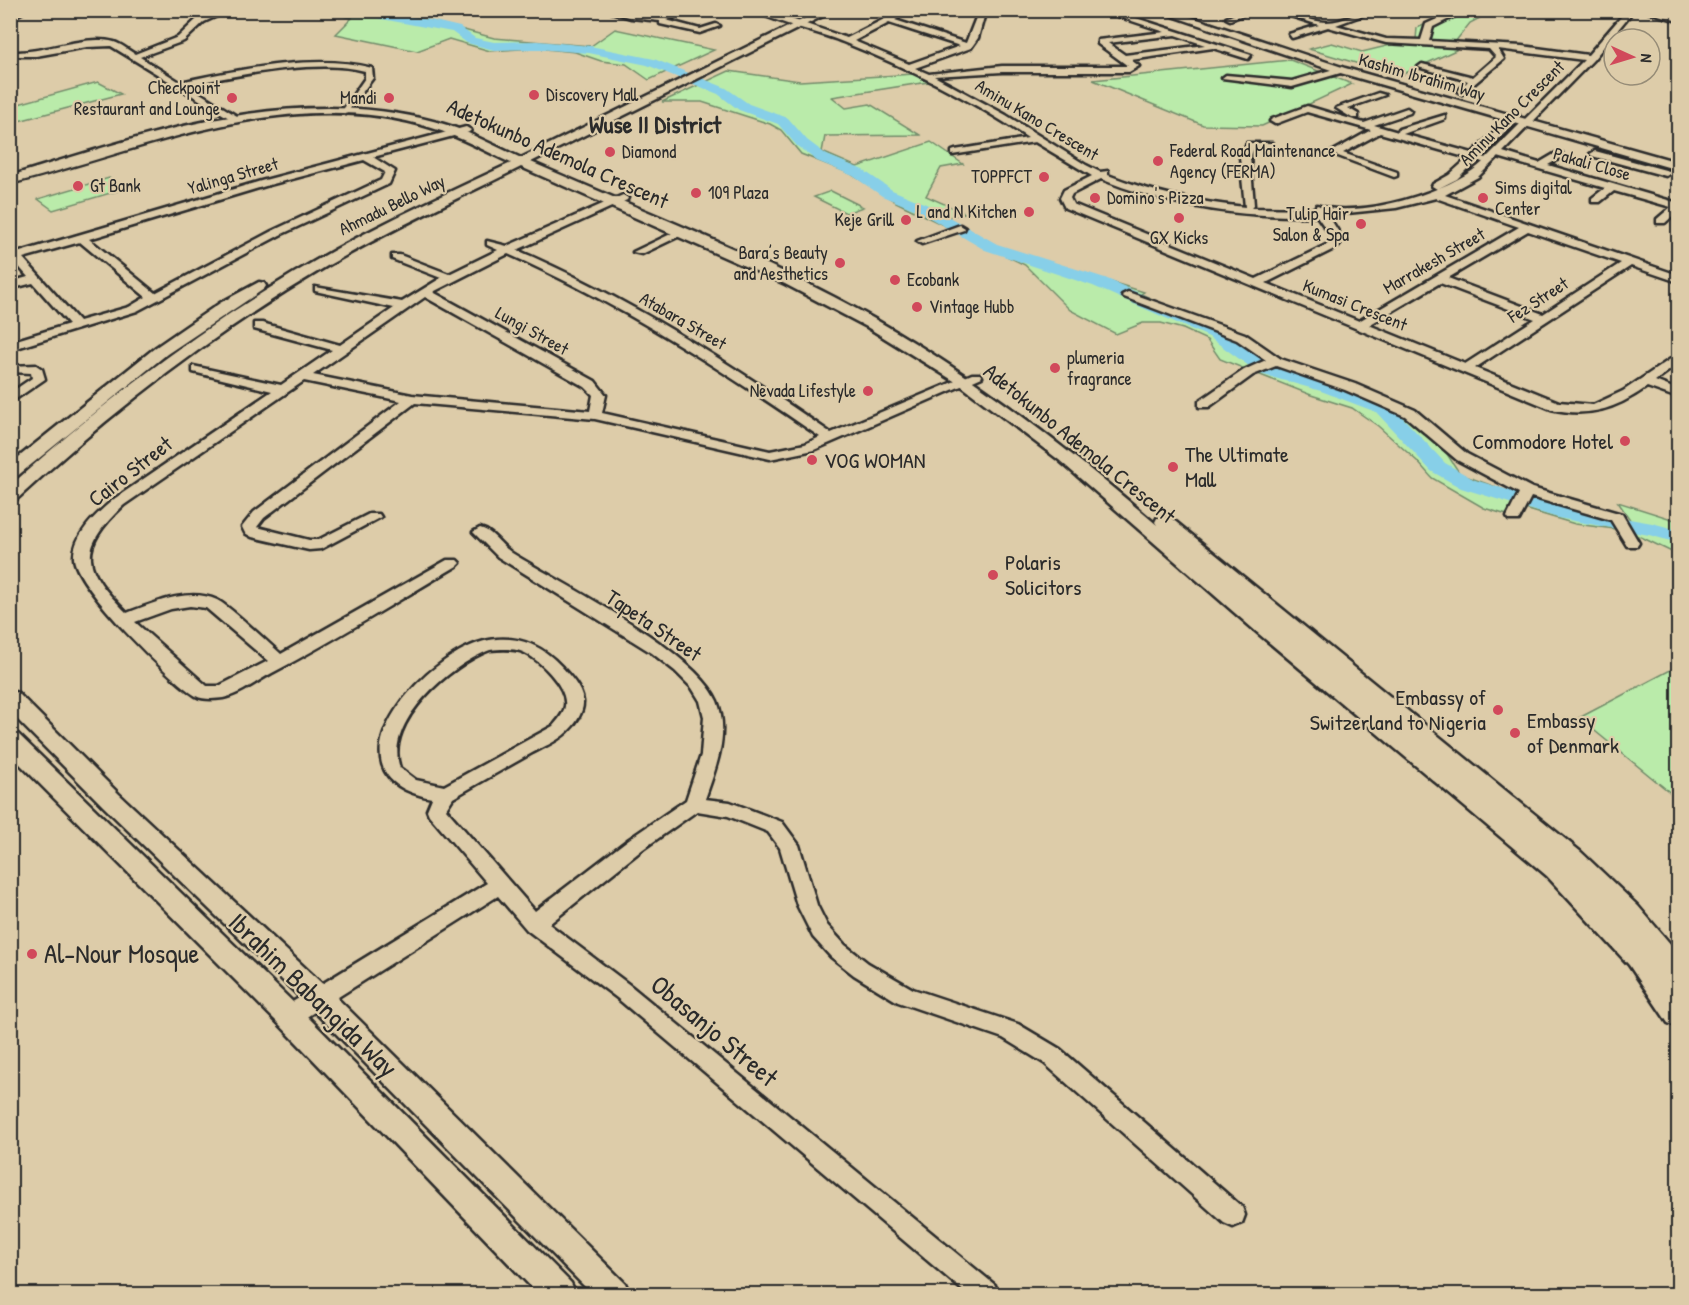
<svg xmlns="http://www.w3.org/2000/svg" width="1689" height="1305" font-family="'Patrick Hand',sans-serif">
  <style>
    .green { fill: #baebaa; stroke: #728b6a; stroke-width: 1.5 }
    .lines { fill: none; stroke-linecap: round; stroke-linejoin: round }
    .river { fill: #87cfe8; fill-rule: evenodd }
    .minor-casing { stroke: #2b2b2b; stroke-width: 5 }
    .major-casing { stroke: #2b2b2b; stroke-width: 5 }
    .highway-casing { stroke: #2b2b2b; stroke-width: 4 }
    .minor { fill: #ddcca9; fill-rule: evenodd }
    .major { fill: #ddcca9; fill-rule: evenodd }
    .highway { fill: #ddcca9; fill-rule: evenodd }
    .poi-dot { fill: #d1495b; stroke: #ddcca9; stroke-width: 2 }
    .labels { text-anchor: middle; stroke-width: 4.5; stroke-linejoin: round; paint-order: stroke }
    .far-street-label { font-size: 18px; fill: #2b2b2b; stroke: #ddcca9 }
    .far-poi-label { font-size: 18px; fill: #2b2b2b; stroke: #ddcca9; text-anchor: start }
    .street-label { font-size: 22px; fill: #2b2b2b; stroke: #ddcca9 }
    .poi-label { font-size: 22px; fill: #2b2b2b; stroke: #ddcca9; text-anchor: start }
    .far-district-label { font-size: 24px; font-weight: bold; fill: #2b2b2b; stroke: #ddcca9 }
    .near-poi-label { font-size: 27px; fill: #2b2b2b; stroke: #ddcca9; text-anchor: start }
    .near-street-label { font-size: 27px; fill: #2b2b2b; stroke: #ddcca9 }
  </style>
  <rect width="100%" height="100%" fill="#ddcca9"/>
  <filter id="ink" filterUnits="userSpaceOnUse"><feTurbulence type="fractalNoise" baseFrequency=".0167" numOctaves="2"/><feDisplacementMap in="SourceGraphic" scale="12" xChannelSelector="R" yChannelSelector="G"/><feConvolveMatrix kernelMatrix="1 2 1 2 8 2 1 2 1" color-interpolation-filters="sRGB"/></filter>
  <g filter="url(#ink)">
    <path class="green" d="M317 11H362L419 18 494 38 591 46 615 29 714 50 649 80 626 64 601 61 575 52 535 48 490 51 449 39 417 51 336 34 352 18Z
      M1455 11H1493L1470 23 1455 42 1456 50 1399 76 1309 49 1332 43 1362 52 1416 39 1417 28Z
      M1290 60 1352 84 1262 126 1203 125 1093 80Z
      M729 71 800 81 914 74 928 82 832 97 846 108 870 104 920 135 825 136 822 152 857 167 931 142 963 164 941 168 926 196 965 213 943 218 993 246 1144 292 1141 294 1240 340 1261 352 1267 363 1382 403 1411 417 1447 454 1460 474 1567 513 1631 521 1618 502 1678 521V555L1641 537 1615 529 1575 524 1525 509 1520 519 1484 508 1432 478 1417 461 1378 426 1352 408 1311 395 1220 359 1207 340 1183 329 1161 323H1143L1116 334 1070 310 1025 265 896 202 851 174 801 154 781 130 770 124 702 102H662Z
      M98 82 121 94 11 123V106Z
      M109 178 124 189 53 210 38 199Z
      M831 191 863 207 846 213 814 197Z
      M1678 666V799L1579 718Z"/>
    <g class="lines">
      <path class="river" d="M333 10H365L430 20 460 27 475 38 494 42 538 41 590 46 654 59 726 88 749 104 788 118 807 140 827 155 863 170 892 190 926 204 997 244 1105 278 1221 329 1272 366 1335 383 1390 404 1445 463 1475 480 1568 508 1652 523 1678 530V543L1649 535 1558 518 1461 488 1431 471 1376 412 1321 391 1260 374 1209 337 1093 286 985 250 916 210 882 196 853 176 817 161 797 146 778 124 739 110 718 94 647 65 589 53 538 49 494 50 467 43 452 32Z"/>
      <g class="minor-casing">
        <path id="minor" d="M219 10H230L204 22 184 41 140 57 180 82C238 70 315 53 372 68L373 78 346 114 342 111 365 78V71C318 58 236 76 187 85L237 116 239 118 234 121 111 46 87 47 36 56H10V52C43 54 84 34 114 42 121 44 128 50 135 54L178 37 198 18Z
          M605 10 651 17 697 10 666 20 700 29 716 24 720 26 700 33 660 24V21L631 18Z
          M752 10H765L847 38 902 10H912L895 20 966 43 979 10H986L978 38 971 48 915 68 929 74 1002 66H1128L1098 44V40L1165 32 1111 14V10L1251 55 1248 59 1213 48 1131 60 1139 66 1129 72H1002L934 76 1006 115 1086 165 1100 172 1108 171V175C1153 193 1198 202 1245 207L1240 157 1247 143H1272V147L1254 148 1250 157 1254 205 1251 208 1313 209 1317 205C1356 220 1452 192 1483 162L1476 160 1457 179 1437 189 1432 186 1433 184 1449 175 1468 158 1380 133 1343 153 1397 172V176L1394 177 1330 153 1371 130 1307 112 1275 124 1270 121 1272 119 1307 106 1364 123 1407 108 1411 111 1410 113 1374 125 1398 132 1399 129 1445 115V119L1403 134 1472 153 1513 115H1519V119L1481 156 1486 158 1584 60 1498 49 1504 59 1462 94 1458 91 1468 81 1418 67 1422 64 1473 77 1496 57 1489 49 1386 43 1328 27 1292 38 1289 34 1319 25 1272 10C1291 10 1308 22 1327 22 1344 22 1360 10 1377 10L1336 25 1386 39 1421 40 1426 24 1457 10H1467L1433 27 1429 41 1522 46 1588 55 1627 10H1634L1593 60 1503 152 1539 163 1556 153H1562V157L1548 165 1678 203V211L1665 223H1657V219L1671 207 1614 191 1600 202H1592V198L1605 188 1498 157 1478 177 1445 195 1678 275V282L1631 266 1475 368 1559 402 1593 405 1623 391 1678 354V364L1655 381 1678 390V398L1647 387C1616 409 1589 418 1551 409L1065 208 1060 198 1064 190 1092 176 1035 142 952 155V151L955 150 1028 138C971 99 908 68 843 42 816 31 776 23 752 10ZM889 23 960 46 909 64 854 41ZM1175 35 1205 45 1125 55 1108 43ZM1101 179C1170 207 1243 218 1317 216L1333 239 1330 243 1256 279 1073 204 1070 198 1072 194ZM1436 198 1519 227 1359 321 1266 283 1338 247 1343 239 1328 215 1396 208ZM1528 231 1621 263 1543 314 1448 278ZM1440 283 1535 319 1465 364 1369 325Z
          M1244 10H1256L1230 20 1226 18Z
          M1341 67 1344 72 1292 87 1222 78 1226 75 1292 81Z
          M1378 93 1385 95 1348 108 1358 114V118H1352L1336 108Z
          M466 127 471 130 469 132 373 157 395 171 389 184 280 235 137 311 10 350V342L69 324 33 283 10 289V282L28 277 14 261 10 262V255L261 181ZM364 160 385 172 381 180 272 231 155 293 89 239 269 185ZM80 242 146 297 129 307 79 321 23 258Z
          M1595 151 1669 171 1671 173 1666 176 1592 156 1590 154Z
          M623 195 628 198 627 200 517 250C629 298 731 364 831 433L972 374H980L982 377 814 450 770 459 595 419 415 403 264 518 257 527 309 540H318L369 514H379L381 517 321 549 309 550 252 537 245 533 242 527 254 512 401 401 304 381 124 505C76 550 83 569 127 613 154 603 189 587 217 600 232 608 266 641 281 654L447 560H457L460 563 457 566C396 602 335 640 272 673 257 681 239 695 223 698 216 699 203 700 196 696 170 680 76 587 74 558 73 534 98 513 114 499L272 391 193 372V366L281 385 332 350 254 329V323H262L340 345 394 308 315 291V287L402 302 441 278 392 259V255H400L449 274 498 250 487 245V241L507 246ZM508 254C619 303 721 369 820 437L805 444 770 451 602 413 606 395 595 381 433 292ZM425 297 585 387 593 395 590 411 412 395 313 375ZM190 606 206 608 268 661 219 686H207L135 622 171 609Z
          M960 225 965 228 964 230 922 244 917 241Z
          M677 231 686 233 642 254 633 252Z
          M1128 292 1245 334 1281 359 1355 384 1415 410 1467 454 1532 488 1622 514 1639 543 1637 546H1627L1611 520 1531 497 1519 520H1509L1507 517 1519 493 1457 460 1405 416 1345 390 1276 366 1253 375 1209 407H1199V401L1244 370 1266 360 1237 340 1124 297 1122 295Z
          M36 365 42 369 45 379 10 403V393L32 378 31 373 11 372 10 366Z
          M480 528C493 531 501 546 512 553 562 584 695 650 717 701 730 733 716 768 705 799L730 802 782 822 799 845 817 905 827 925 845 945 868 963 913 989 1018 1024 1060 1049 1242 1207 1245 1215 1242 1223 1233 1227 1224 1223 1044 1063 1003 1038 898 1002 854 975 831 957 813 937 797 905 780 848 768 832 728 816 697 811 643 849 549 924 631 986 995 1285 998 1294H967L617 998 527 930 498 896 297 1023 289 1025 281 1023 278 1016 281 1009 487 883 429 815 427 810 432 798C312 776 431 643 497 639 524 637 544 648 561 666 570 676 581 687 583 701 584 712 575 725 567 732 558 741 543 747 532 753 505 768 479 783 453 798L446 809 535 911 629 839 686 800 701 755 704 717 700 701 692 688 675 671 652 653 498 557 473 532ZM490 650C500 649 513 648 523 652 539 659 568 687 565 706 564 714 558 720 553 726L444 786 416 780 400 768C383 722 452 664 490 650Z"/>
      </g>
      <g class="major-casing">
        <path id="major" d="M775 10H817L818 11 813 14 777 16 772 13Z
          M822 10H835L531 162C647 213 768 258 878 321 979 379 1069 450 1157 525L1155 522 1157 518H1171L1581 852 1638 906 1678 953V983L1669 980 1678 993V1027L1668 1023 1629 965 1547 876 1259 634 1059 460 959 384 867 327 785 284 521 167C456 199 390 230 327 266 215 332 112 411 16 500L10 501V486C118 388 236 301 364 234 412 209 462 186 511 163 485 151 459 136 432 128 289 83 147 149 10 184V176C149 133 292 83 437 122 465 129 494 146 521 158Z
          M1155 10H1170L1345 68 1678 162V170L1337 72Z
          M1642 10H1660L1678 15V21Z
          M259 282 264 283 266 286 264 289 167 354 16 477 10 478V464L156 347 220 303Z
          M10 691 18 693 119 794 330 991 625 1283 630 1294H592L310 1007 103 806 10 712Z
          M10 732 18 734 299 1008 571 1283 576 1294H538L279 1024 10 754Z"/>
      </g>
      <g class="highway-casing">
        <path id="highway" d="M14 10H28L10 20V12Z"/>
      </g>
      <use href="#minor" class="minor"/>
      <use href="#major" class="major"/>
      <use href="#highway" class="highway"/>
    </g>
  </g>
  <g class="poi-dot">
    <circle cx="534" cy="95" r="6"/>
    <circle cx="232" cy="98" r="6"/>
    <circle cx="389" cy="98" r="6"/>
    <circle cx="610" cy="152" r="6"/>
    <circle cx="1158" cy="161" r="6"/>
    <circle cx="1044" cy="177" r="6"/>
    <circle cx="78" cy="186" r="6"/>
    <circle cx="696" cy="193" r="6"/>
    <circle cx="1095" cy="198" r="6"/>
    <circle cx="1483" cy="198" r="6"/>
    <circle cx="1029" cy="212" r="6"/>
    <circle cx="1179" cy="218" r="6"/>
    <circle cx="906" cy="220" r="6"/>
    <circle cx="1361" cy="224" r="6"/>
    <circle cx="840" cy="263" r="6"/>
    <circle cx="895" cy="280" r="6"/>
    <circle cx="917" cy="307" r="6"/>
    <circle cx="1055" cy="368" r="6"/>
    <circle cx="868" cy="391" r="6"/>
    <circle cx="1625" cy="441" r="6"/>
    <circle cx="812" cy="460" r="6"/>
    <circle cx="1173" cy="467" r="6"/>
    <circle cx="993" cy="575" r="6"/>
    <circle cx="1498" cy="710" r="6"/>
    <circle cx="1515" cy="733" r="6"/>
    <circle cx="32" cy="954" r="6"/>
  </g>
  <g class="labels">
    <g class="far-street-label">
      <text transform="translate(1422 77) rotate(16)" y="6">Kashim Ibrahim Way</text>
      <text transform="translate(1512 113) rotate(-45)" y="6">Aminu Kano Crescent</text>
      <text transform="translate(1037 120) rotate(31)" y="6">Aminu Kano Crescent</text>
      <text transform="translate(1592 164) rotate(16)" y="6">Pakali Close</text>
      <text transform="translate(233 176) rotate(-16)" y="6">Yalinga Street</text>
      <text transform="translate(392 205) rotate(-26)" y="6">Ahmadu Bello Way</text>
      <text transform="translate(1434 261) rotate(-30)" y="6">Marrakesh Street</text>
      <text transform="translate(1538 300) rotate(-33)" y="6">Fez Street</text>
      <text transform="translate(1355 305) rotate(22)" y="6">Kumasi Crescent</text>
      <text transform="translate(683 321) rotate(30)" y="6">Atabara Street</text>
      <text transform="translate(532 331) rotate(29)" y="6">Lungi Street</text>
    </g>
    <g class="far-poi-label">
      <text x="220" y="94" text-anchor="end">Checkpoint<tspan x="220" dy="21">Restaurant and Lounge</tspan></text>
      <text x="546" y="101">Discovery Mall</text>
      <text x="377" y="104" text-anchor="end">Mandi</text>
      <text x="1170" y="157">Federal Road Maintenance<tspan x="1170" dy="21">Agency (FERMA)</tspan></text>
      <text x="622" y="158">Diamond</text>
      <text x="1032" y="183" text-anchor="end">TOPPFCT</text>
      <text x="90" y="192">Gt Bank</text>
      <text x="1495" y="194">Sims digital<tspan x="1495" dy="21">Center</tspan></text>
      <text x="708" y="199">109 Plaza</text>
      <text x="1107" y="204">Domino's Pizza</text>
      <text x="1017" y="218" text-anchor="end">L and N Kitchen</text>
      <text x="1349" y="220" text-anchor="end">Tulip Hair<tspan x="1349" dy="21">Salon &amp; Spa</tspan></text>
      <text x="894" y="226" text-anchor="end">Keje Grill</text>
      <text x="1179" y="244" text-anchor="middle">GX Kicks</text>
      <text x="828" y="259" text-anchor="end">Bara’s Beauty<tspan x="828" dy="21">and Aesthetics</tspan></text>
      <text x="907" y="286">Ecobank</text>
      <text x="929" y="313">Vintage Hubb</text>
      <text x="1067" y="364">plumeria<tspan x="1067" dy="21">fragrance</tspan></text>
      <text x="856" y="397" text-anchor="end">Nevada Lifestyle</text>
    </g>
    <g class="street-label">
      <text transform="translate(558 153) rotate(24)" y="8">Adetokunbo Ademola Crescent</text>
      <text transform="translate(1080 443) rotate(39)" y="8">Adetokunbo Ademola Crescent</text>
      <text transform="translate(130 471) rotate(-38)" y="8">Cairo Street</text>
      <text transform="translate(654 625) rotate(34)" y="8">Tapeta Street</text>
    </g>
    <g class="poi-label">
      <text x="1613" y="449" text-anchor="end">Commodore Hotel</text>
      <text x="1185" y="462">The Ultimate<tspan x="1185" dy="25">Mall</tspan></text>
      <text x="824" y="468">VOG WOMAN</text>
      <text x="1005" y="570">Polaris<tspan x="1005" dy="25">Solicitors</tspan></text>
      <text x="1486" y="705" text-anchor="end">Embassy of<tspan x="1486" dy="25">Switzerland to Nigeria</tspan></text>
      <text x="1527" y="728">Embassy<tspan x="1527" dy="25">of Denmark</tspan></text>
    </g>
    <g class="far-district-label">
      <text x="655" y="133">Wuse II District</text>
    </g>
    <g class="near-poi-label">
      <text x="44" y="963">Al-Nour Mosque</text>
    </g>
    <g class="near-street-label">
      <text transform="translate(313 995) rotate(44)" y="9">Ibrahim Babangida Way</text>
      <text transform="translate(714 1031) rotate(40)" y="9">Obasanjo Street</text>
    </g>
  </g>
  <rect width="1689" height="1305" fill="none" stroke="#ddcca9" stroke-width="36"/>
  <rect x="18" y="18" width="1653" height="1269" fill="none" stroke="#2b2b2b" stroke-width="2" filter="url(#ink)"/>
  <g transform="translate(1632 57) rotate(94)"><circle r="28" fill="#ddcca9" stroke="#968c77" stroke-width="1.5"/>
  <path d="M0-4.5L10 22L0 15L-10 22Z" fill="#d1495b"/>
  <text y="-9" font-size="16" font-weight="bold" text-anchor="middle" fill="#2b2b2b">N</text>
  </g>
</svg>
